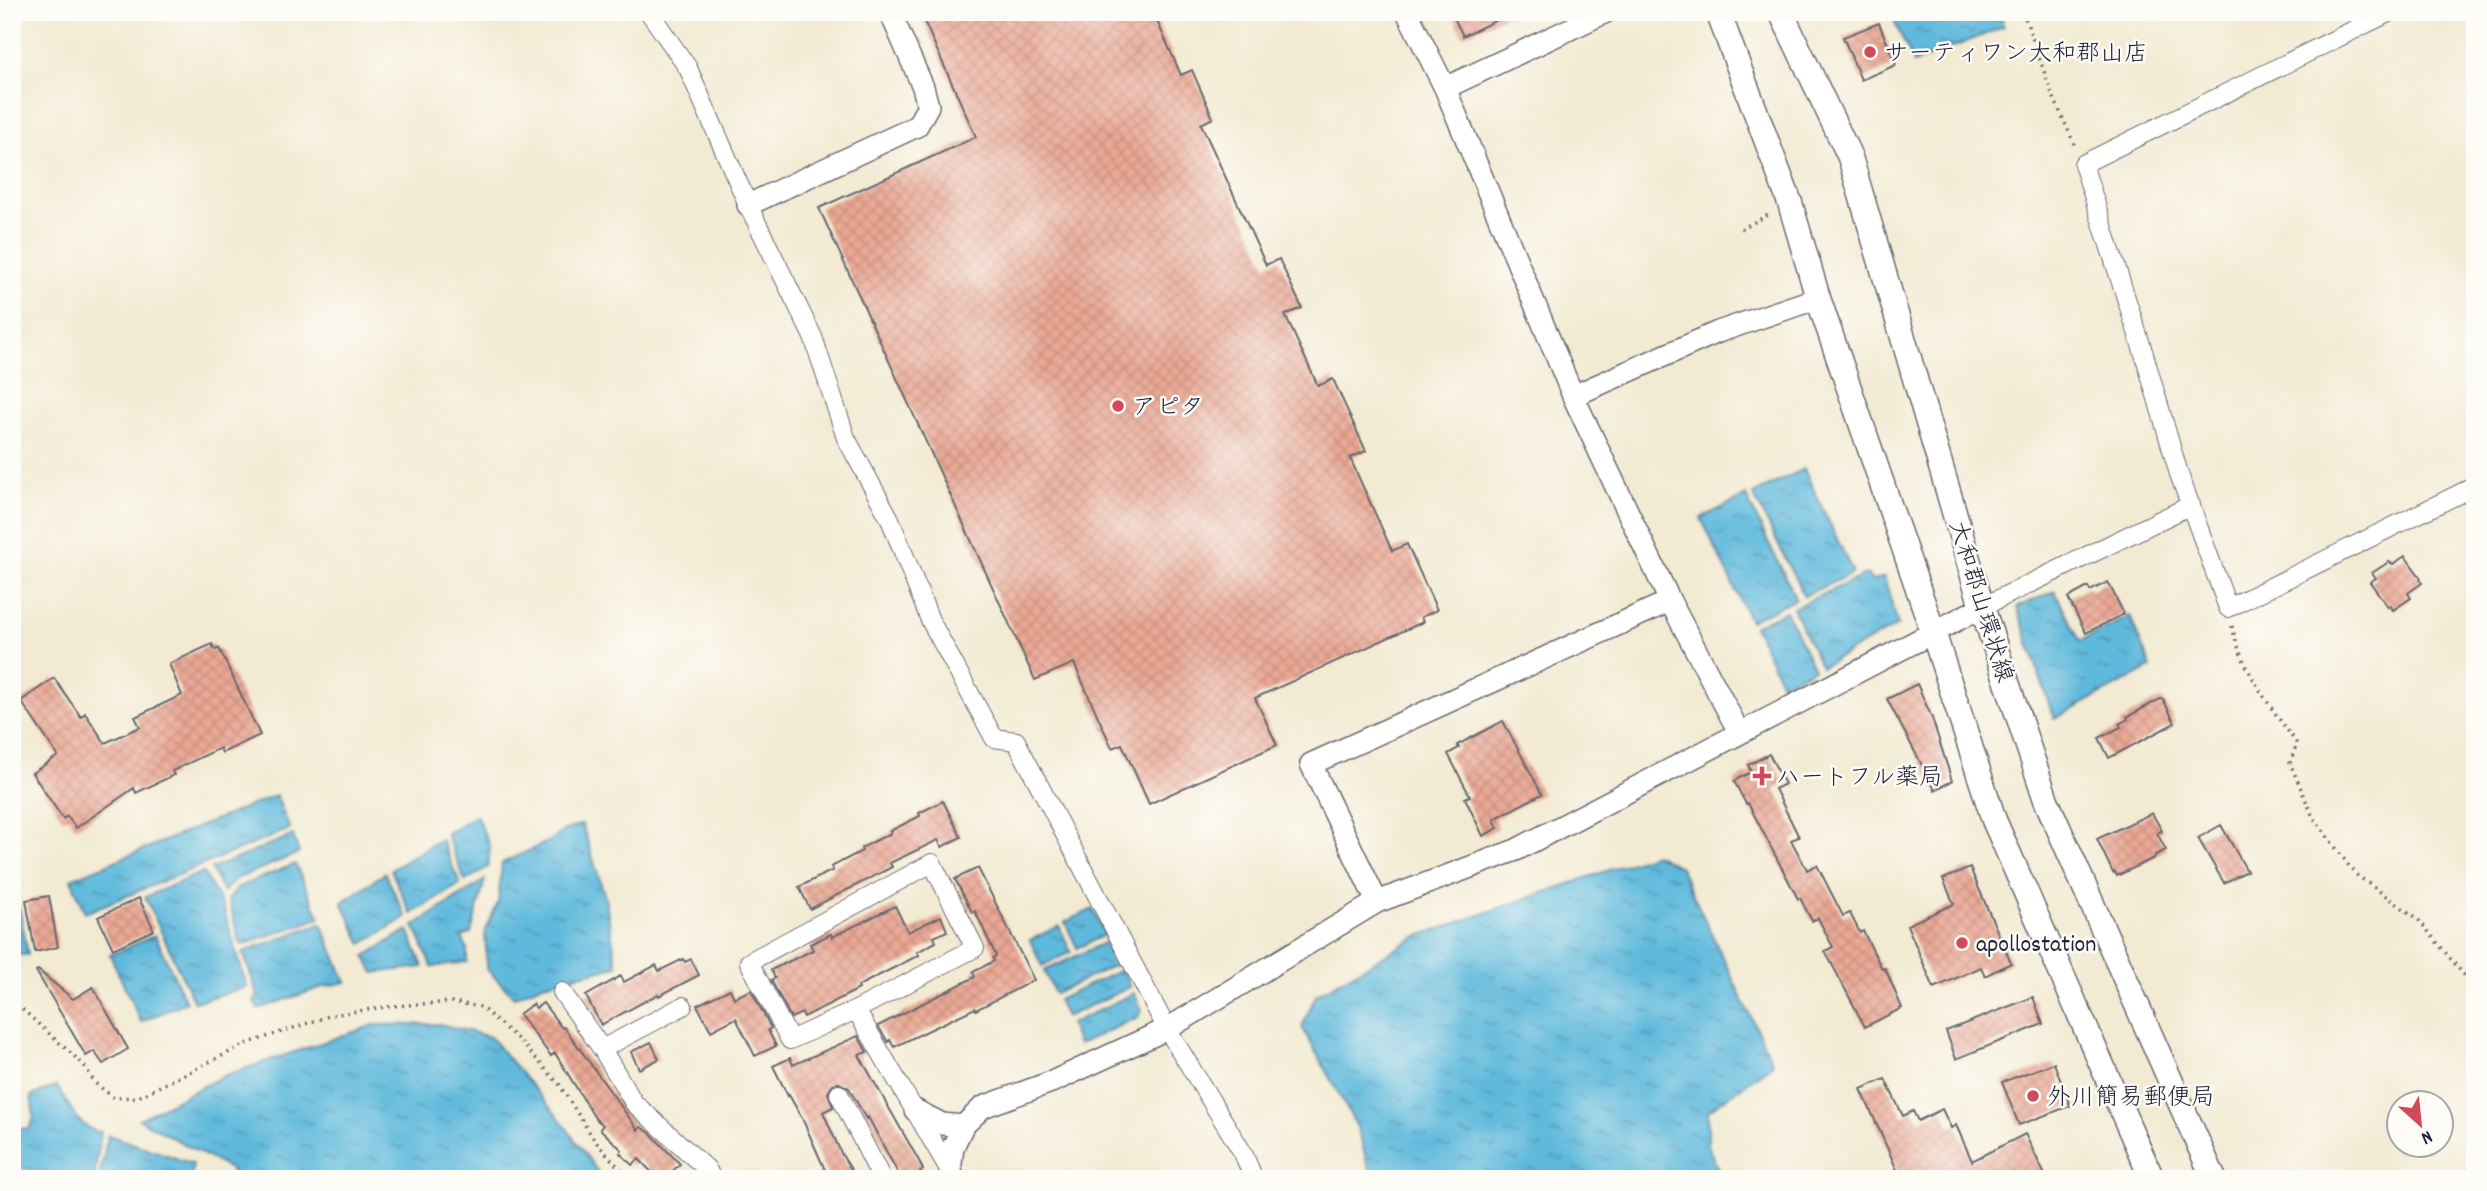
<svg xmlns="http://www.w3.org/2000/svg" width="2487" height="1191" font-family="Dekko,'Klee One',sans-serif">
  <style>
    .water { fill: url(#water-ripples); stroke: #406e8c; stroke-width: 2 }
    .building { fill: url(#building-cross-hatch) }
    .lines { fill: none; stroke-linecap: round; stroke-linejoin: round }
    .minor-casing { stroke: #6b6870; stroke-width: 20 }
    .tertiary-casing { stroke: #6b6870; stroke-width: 24 }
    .secondary-casing { stroke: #6b6870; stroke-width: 27 }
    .path { stroke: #6b6870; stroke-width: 3.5; stroke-dasharray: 2 5; stroke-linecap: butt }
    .minor { stroke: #fff; stroke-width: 18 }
    .tertiary { stroke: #fff; stroke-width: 21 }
    .secondary { stroke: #fff; stroke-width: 24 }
    .poi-dot { fill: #d1495b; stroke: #fdfcf7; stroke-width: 2.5 }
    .labels { text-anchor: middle; stroke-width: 5; stroke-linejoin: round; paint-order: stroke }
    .poi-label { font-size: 24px; fill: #22223b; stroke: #fdfcf7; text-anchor: start }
    .street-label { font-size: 24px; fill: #22223b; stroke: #fdfcf7 }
  </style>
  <defs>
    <pattern id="water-ripples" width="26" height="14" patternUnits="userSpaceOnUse" patternTransform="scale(1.75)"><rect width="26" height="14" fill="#5eb9dc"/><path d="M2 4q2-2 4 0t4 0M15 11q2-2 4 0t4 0" fill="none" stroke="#4d96b4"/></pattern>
    <pattern id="building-cross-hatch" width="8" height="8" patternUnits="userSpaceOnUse" patternTransform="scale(1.75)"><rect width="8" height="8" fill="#eaa894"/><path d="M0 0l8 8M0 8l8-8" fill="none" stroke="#c89080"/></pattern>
  </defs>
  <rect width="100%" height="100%" fill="#fdfcf7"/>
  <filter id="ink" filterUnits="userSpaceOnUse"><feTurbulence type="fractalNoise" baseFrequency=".0143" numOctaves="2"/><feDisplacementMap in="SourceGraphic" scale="14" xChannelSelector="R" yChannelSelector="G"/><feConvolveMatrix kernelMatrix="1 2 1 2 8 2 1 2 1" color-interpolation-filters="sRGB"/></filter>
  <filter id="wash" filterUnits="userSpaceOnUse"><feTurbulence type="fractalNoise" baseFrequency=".00686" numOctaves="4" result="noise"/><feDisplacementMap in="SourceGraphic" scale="28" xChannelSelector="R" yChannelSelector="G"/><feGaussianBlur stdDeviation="1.57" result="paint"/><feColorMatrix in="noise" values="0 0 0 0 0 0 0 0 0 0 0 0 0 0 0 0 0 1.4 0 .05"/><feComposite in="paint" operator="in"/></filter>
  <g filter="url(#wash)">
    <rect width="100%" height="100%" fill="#f2ead2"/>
    <path class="water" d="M1890 12H2001L2003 27 1914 63Z
      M1804 469 1853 573 1804 596 1753 494Z
      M1746 496 1796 599 1750 621 1701 518Z
      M1867 574 1872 581 1884 577 1898 625 1821 667 1793 608Z
      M2055 591 2080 641 2130 616 2151 668 2054 719 2017 607Z
      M1786 611 1814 669 1782 684 1754 626Z
      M276 795 290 829 85 913 71 879Z
      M476 815 490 847 488 867 465 881 446 834Z
      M582 824 605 897 617 966 543 984 514 997 487 969 485 930 498 903 502 863 550 841 563 831Z
      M293 835 299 853 236 879 223 892 211 869Z
      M441 839 460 884 411 914 391 870Z
      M1655 854 1680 867 1773 1064 1708 1111V1147L1723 1179H1372L1357 1127 1302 1027 1316 995 1416 937Z
      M295 864 320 918 241 945 228 900 238 887Z
      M203 872 223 907 247 987 194 1002 145 897Z
      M385 873 406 917 362 944 342 902Z
      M485 880 471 933 462 937 467 950V962L432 967 414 926Z
      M14 899 20 909 28 955H12Z
      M1093 909 1105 935 1077 948 1065 922Z
      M321 923 346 982 323 987 258 1009 254 1001 258 996 243 952Z
      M1059 926 1071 952 1042 966 1030 940Z
      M408 930 423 967 374 973 365 956Z
      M155 935 186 1002 141 1022 110 955Z
      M1108 941 1119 963 1055 994 1044 971Z
      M1122 969 1130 987 1066 1017 1058 1000Z
      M1134 993 1142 1010 1138 1017 1078 1045 1070 1024Z
      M440 1024 490 1037 560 1119 603 1179H235L231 1170 139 1119 223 1076 374 1025Z
      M57 1086C69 1104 78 1130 101 1132L94 1179 12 1167V1128L29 1129 34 1117 31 1096Z
      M108 1135 193 1164 191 1179H99Z"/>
    <g id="blocks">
      <path class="building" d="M920 12H1153L1181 75 1192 70 1213 118 1201 124 1266 265 1279 259 1302 308 1285 315 1318 386 1333 379 1366 451 1350 458 1392 551 1407 544 1437 610 1421 617 1423 622 1255 698 1277 745 1149 804 1122 744 1112 748 1074 663 1035 680 819 208 976 137Z
        M1451 12H1514L1463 36Z
        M1879 23 1896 65 1861 80 1843 37Z
        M2405 556 2421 578 2420 580 2422 583 2408 593 2411 598 2393 610 2390 605 2388 607 2370 582 2376 578 2372 573 2389 562 2393 564Z
        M2108 582 2124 614 2086 633 2068 598 2088 587 2090 591Z
        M212 644 215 650 219 648 260 735 222 753 220 748 172 771 174 775 136 793 134 788 76 828 67 816 63 819 32 773 58 756 21 701 54 678 81 717 85 713 105 743 140 727 135 717 182 695 169 664Z
        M1917 684 1932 718 1952 781 1935 790 1887 699Z
        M2160 699H2163L2175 723 2109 758 2099 738 2121 727 2119 724 2128 719 2127 717Z
        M1503 721 1542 794 1494 819 1498 828 1483 836 1465 798 1470 796 1448 754 1459 748 1457 745Z
        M1769 754 1785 784 1775 789 1799 837 1791 840 1807 870 1817 865 1843 916 1850 913 1860 933 1863 931 1882 969 1885 968 1902 1008 1865 1027 1825 951 1833 947 1818 918 1812 921 1800 898 1798 899 1748 803 1746 804 1734 781 1751 772 1748 765Z
        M943 801 961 837 942 847 938 840 890 863 892 867 810 909 799 887 833 870 831 867 862 851 861 848 891 833 890 831 920 816 919 813Z
        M2152 813 2162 831 2157 833 2166 850 2155 855 2156 857 2117 876 2115 872 2113 873 2097 839Z
        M2221 825 2247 871 2224 883 2198 838Z
        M978 868 1034 980 976 1010 975 1008 894 1047 890 1040 888 1042 878 1026 975 977 973 972 994 961 993 958 996 956 975 911 972 912 955 879Z
        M1970 868 2011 963 1985 976 1981 967 1934 988 1907 925 1954 904 1943 879Z
        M49 896 58 947 35 952 26 900Z
        M139 898 154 930 113 949 98 917Z
        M895 906 908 932 941 916 947 931 934 937 936 942 917 952 919 955 858 986 859 989 804 1017 802 1013 791 1018 771 980 775 978 771 970 813 950 810 944 831 934 832 937Z
        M683 959 685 962 691 959 699 975 659 996 658 994 601 1025 586 996 621 976 624 982 656 965 659 971Z
        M38 970 73 999 93 987 128 1049 103 1064 94 1051 86 1056 36 971Z
        M730 989 734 998 751 990 771 1028 768 1030 776 1046 755 1056 736 1018 711 1031 697 1005Z
        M2033 997 2043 1024 1956 1059 1946 1031Z
        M543 1003 562 1028 564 1027 638 1130 641 1127 650 1133 680 1164 664 1179H658L639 1159 632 1165 620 1153 622 1150 600 1129 603 1125 595 1118 555 1053 551 1056 519 1014 533 1004 536 1008Z
        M858 1036 867 1052 859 1055 919 1161 923 1170 920 1172 923 1179H901L868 1117 866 1119 849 1088 839 1083 833 1084 828 1093 833 1107 823 1112 842 1155 857 1179H829L802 1118 789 1095 788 1096 773 1066 790 1058 793 1065Z
        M651 1042 659 1059 639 1069 631 1052Z
        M2054 1063 2070 1106 2019 1125 2002 1082Z
        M1885 1079 1903 1116 1913 1111 1918 1121 1942 1109 1951 1128 1956 1125 1972 1161 2025 1134 2047 1179H1901L1861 1089Z"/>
    </g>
  </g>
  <g filter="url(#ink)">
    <use href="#blocks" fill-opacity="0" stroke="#6b6870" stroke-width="2"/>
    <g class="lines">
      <g class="minor-casing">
        <path id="minor" d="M649 12 688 68 748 205 813 337 846 438 890 519 930 620 994 738 1016 741 1167 1029 1243 1153 1254 1179
          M2390 12 2083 164 2144 354 2179 474 2228 608 2475 486
          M1982 607 2191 505
          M932 863 975 948 856 1010 790 1040 749 962Z
          M562 992 602 1049
          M683 1006 602 1049 634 1103 707 1169 712 1179
          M856 1010 950 1171
          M839 1094 882 1179"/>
      </g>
      <g class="tertiary-casing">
        <path id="tertiary" d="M1407 12 1445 88 1573 396 1670 601 1739 732
          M1445 88 1606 12
          M748 205 917 126 928 106 923 87 890 12
          M1573 396 1718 332 1818 298
          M1377 902 1311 764 1670 601
          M915 1110 942 1124 963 1126
          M955 1179 950 1171 953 1147 963 1126 983 1107 1054 1081 1167 1029 1377 902 1516 850 1982 607"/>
      </g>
      <g class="secondary-casing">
        <path id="secondary" d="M1718 12 1790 203 1818 298 1933 632 1994 820 2152 1179
          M1781 12 1850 157 1982 607 2046 800 2214 1179"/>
      </g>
      <path class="path" d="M2023 12 2051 91 2075 146
        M1741 229 1770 214
        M2232 626C2242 671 2271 707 2297 744L2290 763 2313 817 2355 874 2417 918 2469 981 2475 992
        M12 1000 84 1065 95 1083 114 1098 138 1097 246 1044 332 1015 393 1006 452 1002 481 1007 521 1042 559 1084 595 1141 629 1179"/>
      <use href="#minor" class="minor"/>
      <use href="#tertiary" class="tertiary"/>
      <use href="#secondary" class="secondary"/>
    </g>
  </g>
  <g class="poi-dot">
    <circle cx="1870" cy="52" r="7"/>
    <circle cx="1118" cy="406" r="7"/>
    <path d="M1758.5 765.5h7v7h7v7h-7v7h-7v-7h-7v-7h7z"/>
    <circle cx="1962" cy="943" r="7"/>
    <circle cx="2033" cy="1096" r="7"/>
  </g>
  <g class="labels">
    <g class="poi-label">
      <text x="1884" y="60">サーティワン大和郡山店</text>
      <text x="1132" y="414">アピタ</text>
      <text x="1776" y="784">ハートフル薬局</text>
      <text x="1976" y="951">apollostation</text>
      <text x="2047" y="1104">外川簡易郵便局</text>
    </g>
    <g class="street-label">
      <text transform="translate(1982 601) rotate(73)" y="8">大和郡山環状線</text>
    </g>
  </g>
  <rect width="2487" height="1191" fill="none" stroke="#fdfcf7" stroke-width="42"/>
  <g transform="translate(2420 1124) rotate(153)"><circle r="33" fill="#fdfcf7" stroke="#a5a5ac" stroke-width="2"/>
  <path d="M0-5L12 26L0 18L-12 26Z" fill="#d1495b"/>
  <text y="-10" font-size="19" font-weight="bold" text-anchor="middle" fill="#22223b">N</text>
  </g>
</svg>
